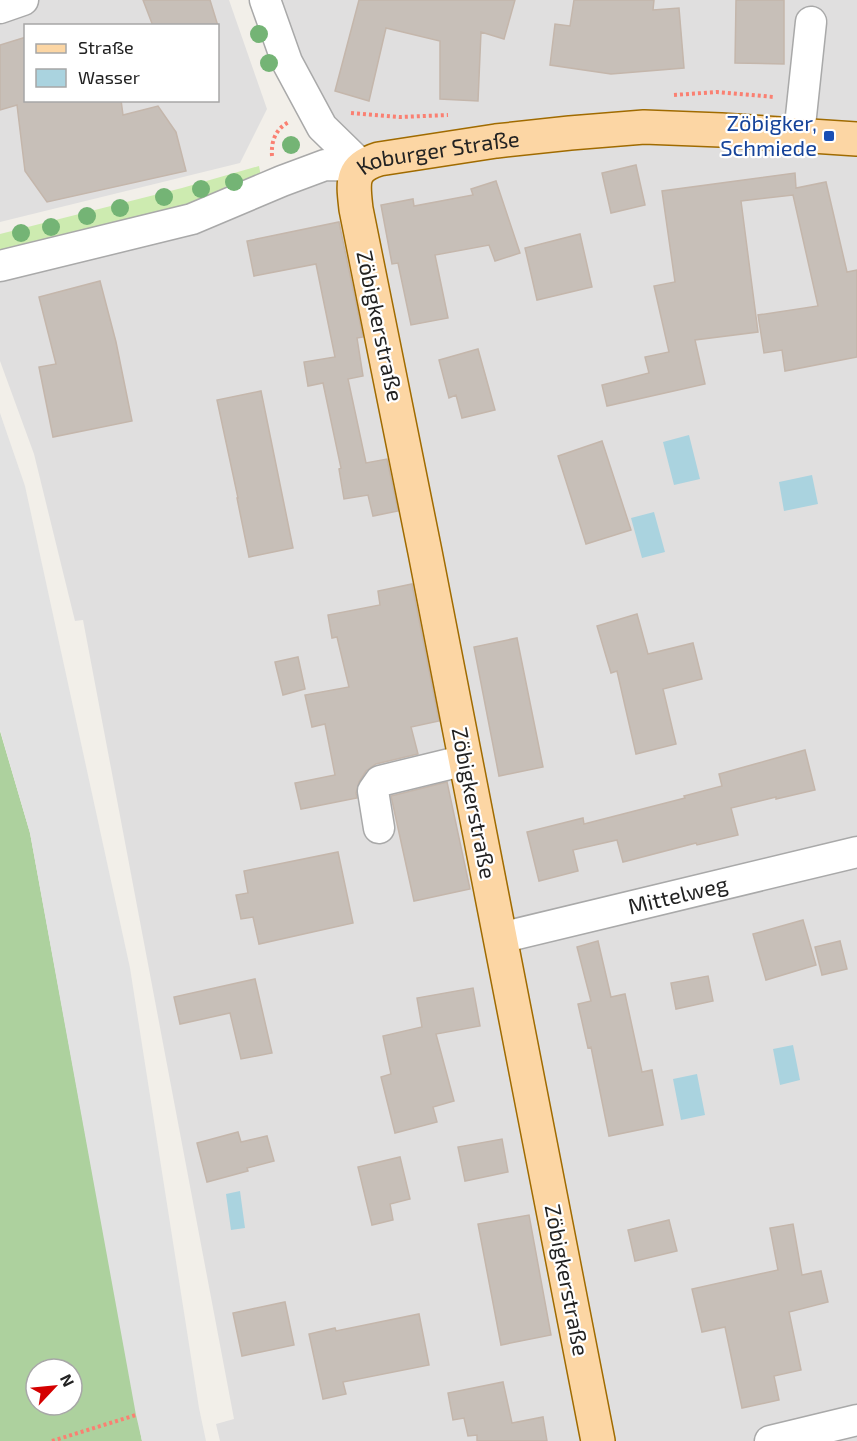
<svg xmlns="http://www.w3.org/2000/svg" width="857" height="1441" font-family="'Exo 2',sans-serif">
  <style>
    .residential { fill: #e0dfdf; fill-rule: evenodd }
    .grass { fill: #cdebb0 }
    .forest { fill: #add19e; fill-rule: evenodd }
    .parking { fill: #e2e2e2 }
    .water { fill: #aad3df }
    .building { fill: #c7bfb8; stroke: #c4b6ab; stroke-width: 1.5 }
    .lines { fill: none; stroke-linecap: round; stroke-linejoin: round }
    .minor-casing { stroke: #a9a9a9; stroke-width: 33 }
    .major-casing { stroke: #a06b00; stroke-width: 36 }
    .path { stroke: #fa8072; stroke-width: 4; stroke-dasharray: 3 3; stroke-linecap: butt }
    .minor { stroke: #fff; stroke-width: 30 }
    .major { stroke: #fcd6a4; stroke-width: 33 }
    .tree { fill: #74b475 }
    .transit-dot { fill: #1a4fb4; stroke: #fff; stroke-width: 2 }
    .labels { text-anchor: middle; stroke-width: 4.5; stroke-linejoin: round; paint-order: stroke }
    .transit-label { font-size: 22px; fill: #164399; stroke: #fff; text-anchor: end }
    .street-label { font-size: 22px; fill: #222; stroke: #fff }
  </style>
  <rect width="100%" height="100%" fill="#f2efe9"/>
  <path class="residential" d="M0 0H229L267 109 240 163 0 222ZM26 26H218V100H26Z
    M265 0H857V1441H220L216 1424 234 1419 83 620 75 621 34 454 0 361V266L361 166Z"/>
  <path class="grass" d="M259 166 261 177 163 214 0 254V234L182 188Z"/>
  <path class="forest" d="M0 731 30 833 142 1441H0ZM36 1369H72V1405H36Z"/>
  <path class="parking" d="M0 413 25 486 130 968 199 1408 206 1441H142L136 1415 30 833 0 730Z"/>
  <path class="water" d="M689 435 700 479 674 485 663 442Z
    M812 475 818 504 784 511 779 482Z
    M654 512 665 552 642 558 631 518Z
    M793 1045 800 1080 780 1085 773 1049Z
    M697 1074 705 1115 681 1120 673 1079Z
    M240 1191 245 1228 231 1230 226 1194Z"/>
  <path class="building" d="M143 0H210L218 26H153Z
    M359 0H515L504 39 481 32 478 101 440 99V41L386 28 369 101 335 91Z
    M574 0H654L653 10 679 8 684 68 611 74 550 65 555 24 570 26Z
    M736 0H784V64L735 63Z
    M26 37V100H121L123 115 158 106 176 132 186 171 47 202 25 171 17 105 0 110V45Z
    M636 165 645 205 611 213 602 173Z
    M795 173 796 188 826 182 847 272 857 270V357L785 371 782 350 764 353 758 315 818 306 793 195 741 201 758 332 695 340 705 384 607 406 602 385 649 373 645 357 669 352 654 286 675 282 662 191Z
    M496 181 520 253 495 261 489 245 435 255 448 318 411 325 398 263 392 264 381 205 413 199 414 206 473 195 471 189Z
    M339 222 363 337 357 338 363 376 348 379 366 463 387 459 398 511 373 516 368 495 344 499 339 469 341 468 323 383 308 386 304 362 335 357 316 264 254 276 247 241Z
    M580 234 592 287 537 300 525 248Z
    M100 281 116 342 132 421 53 437 39 367 56 364 39 297Z
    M478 349 495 410 462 418 456 395 449 398 439 360Z
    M261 391 293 548 249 557 237 498H238L217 400Z
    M602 441 631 530 586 544 558 456Z
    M412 584 439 721 411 727 418 754 376 764 366 771 359 782 356 793 357 798 301 809 295 783 335 775 325 724 312 727 305 695 349 687 337 637 332 638 328 615 380 605 378 591Z
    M637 614 648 654 693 643 702 679 663 689 676 744 636 754 617 671 611 673 597 626Z
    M517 638 543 767 499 776 474 647Z
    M298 657 305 689 283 695 275 662Z
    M805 750 815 790 776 799V797L731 808 738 835 697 845 696 843 623 862 617 840 573 850 578 871 539 881 527 832 583 818 584 824 685 798 684 796 722 786 719 774Z
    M447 782 470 889 414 901 391 796Z
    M338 852 353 923 259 944 253 917 241 919 236 895 248 893 244 871Z
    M803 920 816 965 766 980 753 934Z
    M598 941 611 997 625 994 642 1072 652 1070 663 1125 609 1136 591 1047 588 1048 578 1004 591 1001 577 947Z
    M840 941 847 969 822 975 815 947Z
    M708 976 713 1001 676 1009 671 983Z
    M255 979 272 1053 241 1059 230 1013 180 1024 174 997Z
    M473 988 480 1026 436 1034 454 1101 433 1107 437 1122 395 1133 381 1077 391 1074 383 1036 422 1027 417 998Z
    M238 1132 241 1142 267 1136 274 1161 247 1168 248 1171 207 1182 197 1143Z
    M502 1139 508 1172 465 1181 458 1147Z
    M400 1157 410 1199 390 1204 393 1220 372 1225 358 1167Z
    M529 1215 551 1335 501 1345 478 1224Z
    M669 1220 677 1251 635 1261 628 1230Z
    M793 1224 802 1275 821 1271 828 1302 789 1312 801 1370 774 1376 779 1400 742 1408 725 1327 702 1332 692 1289 778 1270 770 1228Z
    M285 1302 294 1345 242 1356 233 1313Z
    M419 1314 429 1365 343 1382 346 1394 323 1399 309 1334 335 1328 336 1331Z
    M503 1382 512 1423 543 1417 547 1441H477V1435L468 1436 464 1418 453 1420 448 1393Z"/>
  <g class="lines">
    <g class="minor-casing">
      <g id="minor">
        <path d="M265 0 287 62 322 127 362 166"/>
        <path d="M0 8 23 0"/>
        <path d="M799 135 811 22"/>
        <path d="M0 266 192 219 282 181 325 165 362 166"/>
        <path d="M379 828 373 791 380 781 466 760"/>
        <path id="s1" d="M500 938 857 852"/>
        <path d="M770 1441 857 1420"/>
      </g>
    </g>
    <g class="major-casing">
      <g id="major">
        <path id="s2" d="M598 1441 425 552 356 209C353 182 350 168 379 159L496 141 570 133 644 127 721 130 857 139"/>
      </g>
    </g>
    <path class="path" d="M674 95 717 92 774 97
      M351 113 400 117 448 115
      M272 156C271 142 275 129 289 122
      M52 1441 136 1415"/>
    <use href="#minor" class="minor"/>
    <use href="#major" class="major"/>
  </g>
  <g class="tree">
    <circle cx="259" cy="34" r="9"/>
    <circle cx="269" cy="63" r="9"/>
    <circle cx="291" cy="145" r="9"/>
    <circle cx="234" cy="182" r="9"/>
    <circle cx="201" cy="189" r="9"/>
    <circle cx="164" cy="197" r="9"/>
    <circle cx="120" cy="208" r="9"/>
    <circle cx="87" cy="216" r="9"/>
    <circle cx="51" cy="227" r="9"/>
    <circle cx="21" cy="233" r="9"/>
  </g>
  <rect class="transit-dot" x="823" y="130" width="12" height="12" rx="3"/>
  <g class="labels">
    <g class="transit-label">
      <text x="817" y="131">Zöbigker,<tspan x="817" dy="25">Schmiede</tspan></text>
    </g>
    <g class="street-label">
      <text dy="8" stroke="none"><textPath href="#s2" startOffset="1378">Koburger Straße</textPath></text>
      <text transform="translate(380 326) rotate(78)" y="8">Zöbigkerstraße</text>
      <text transform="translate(474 803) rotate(79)" y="8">Zöbigkerstraße</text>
      <text dy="8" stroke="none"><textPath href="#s1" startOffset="183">Mittelweg</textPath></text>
      <text transform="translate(567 1280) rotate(79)" y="8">Zöbigkerstraße</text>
    </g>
  </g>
  <rect x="24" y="24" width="195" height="78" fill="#ffffff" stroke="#a7a7a7" stroke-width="1.5"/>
  <rect x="36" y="44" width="30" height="9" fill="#fcd6a4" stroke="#a7a7a7" stroke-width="1.5"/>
  <text x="78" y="54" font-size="18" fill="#222222">Straße</text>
  <rect x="36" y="69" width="30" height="18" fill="#aad3df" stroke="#a7a7a7" stroke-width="1.5"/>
  <text x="78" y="84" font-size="18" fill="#222222">Wasser</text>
  <g transform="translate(54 1387) rotate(64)"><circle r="28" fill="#ffffff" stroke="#a7a7a7" stroke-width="1.5"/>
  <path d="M0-4.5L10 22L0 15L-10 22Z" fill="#d40000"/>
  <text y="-9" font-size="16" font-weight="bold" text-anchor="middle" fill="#222222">N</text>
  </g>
</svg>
